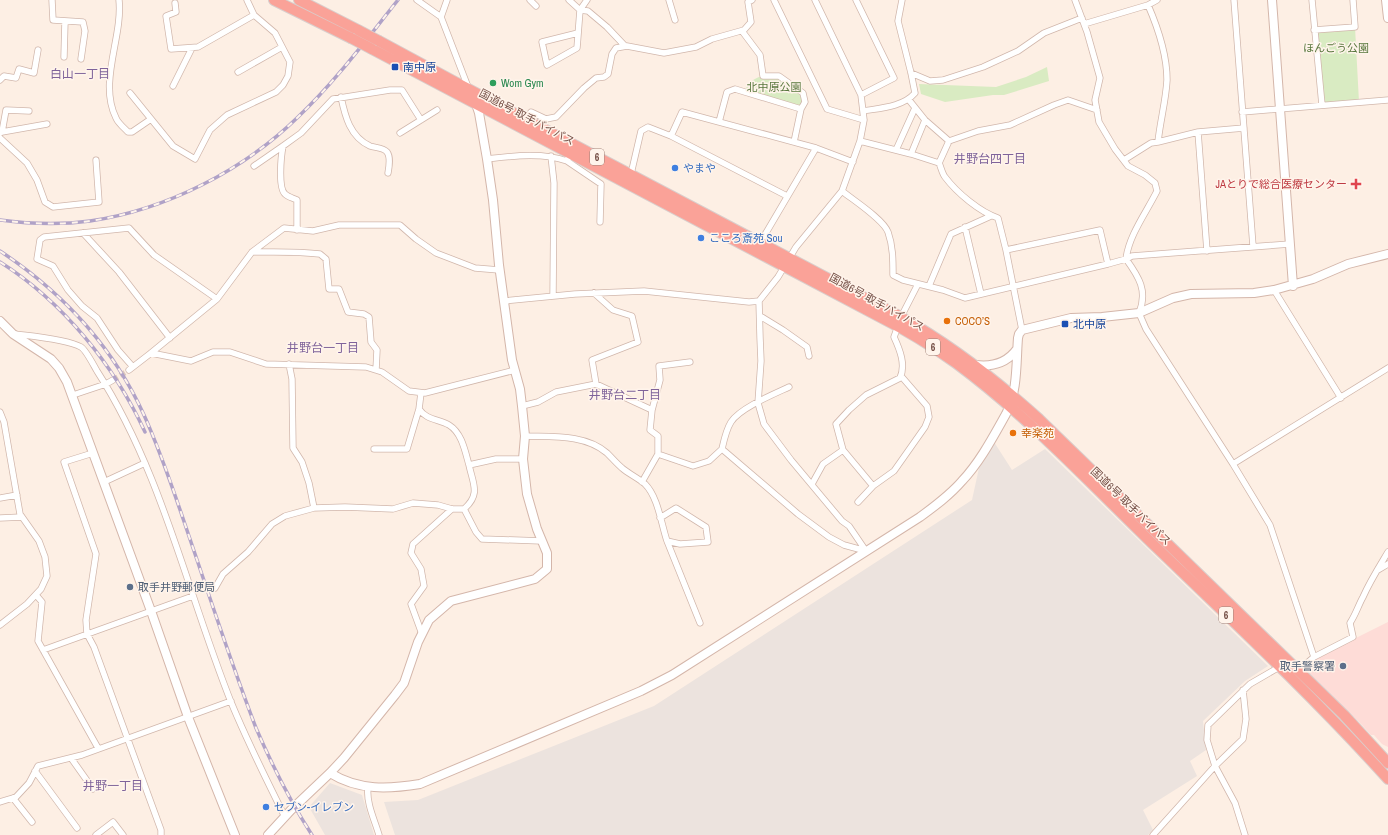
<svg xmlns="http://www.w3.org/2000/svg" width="1388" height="835" font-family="'Archivo Narrow','Noto Sans JP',sans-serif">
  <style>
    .commercial { fill: #fedcd7 }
    .industrial { fill: #ece3de }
    .green { fill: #d9ebc2 }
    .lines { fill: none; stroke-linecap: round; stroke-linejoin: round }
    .street-tunnel { stroke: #dcc8bd; stroke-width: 5.5; stroke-dasharray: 5.5 3; stroke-linecap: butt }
    .street-casing { stroke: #d1b7ac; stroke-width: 7 }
    .secondary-casing { stroke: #d4b6aa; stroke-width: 10 }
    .highway-casing { stroke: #d9cecc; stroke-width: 12 }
    .street { stroke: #fff; stroke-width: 5.5 }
    .secondary { stroke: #fff; stroke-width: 8 }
    .highway { stroke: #faa298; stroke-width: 10 }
    .rail-casing { stroke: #b0a2c7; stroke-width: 3.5 }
    .rail { stroke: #fff4eb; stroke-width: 2; stroke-dasharray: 6; stroke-linecap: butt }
    .highway-bridge-casing { stroke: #d9cecc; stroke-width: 12; stroke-linecap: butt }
    .highway-bridge { stroke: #faa298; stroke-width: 10 }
    .transit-dot { fill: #1a4fb4; stroke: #fff4eb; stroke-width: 1.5 }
    .leisure-dot { fill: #2e9e5b; stroke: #fff4eb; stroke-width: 1.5 }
    .shop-dot { fill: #3f7fe0; stroke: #fff4eb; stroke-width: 1.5 }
    .health-dot { fill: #e0444e; stroke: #fff4eb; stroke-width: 1.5 }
    .food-dot { fill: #e8710a; stroke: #fff4eb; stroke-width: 1.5 }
    .service-dot { fill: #5c6f8a; stroke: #fff4eb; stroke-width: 1.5 }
    .labels { text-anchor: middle; stroke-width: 3; stroke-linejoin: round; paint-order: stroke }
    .shield { fill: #fff4eb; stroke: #a08279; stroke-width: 1 }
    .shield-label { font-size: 10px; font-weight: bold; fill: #775148 }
    .park-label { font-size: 11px; fill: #58773d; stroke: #fff4eb }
    .transit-label { font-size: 11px; fill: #164399; stroke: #fff4eb; text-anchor: start }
    .leisure-label { font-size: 11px; fill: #27864d; stroke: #fff4eb; text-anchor: start }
    .street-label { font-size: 11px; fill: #775148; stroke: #fff4eb }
    .shop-label { font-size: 11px; fill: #366cbe; stroke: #fff4eb; text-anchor: start }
    .health-label { font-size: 11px; fill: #be3a42; stroke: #fff4eb; text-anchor: end }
    .food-label { font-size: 11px; fill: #c56008; stroke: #fff4eb; text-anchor: start }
    .service-label { font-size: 11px; fill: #4e5e75; stroke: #fff4eb; text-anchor: start }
    .neighbourhood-label { font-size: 12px; fill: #7f639a; stroke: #fff4eb }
  </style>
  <rect width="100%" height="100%" fill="#fdefe4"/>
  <path class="commercial" d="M1388 622V747L1382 744 1374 735H1371L1362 725 1305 669 1318 657Z"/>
  <path class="industrial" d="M994 442 1012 470 1045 449 1268 666 1245 681 1203 721 1206 750 1190 761 1197 776 1143 810 1153 830 1148 835H395L384 802 418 800 654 706 972 500 979 468Z
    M330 783 362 795 374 835H325L309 807Z"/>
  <path class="green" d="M1355 27 1359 102 1322 105 1314 30Z
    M1047 67 1049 81 1004 95H993L945 102 921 94 919 84 996 87 1026 77Z
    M777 75 803 93V100L801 109 745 90C753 76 761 76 777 75Z"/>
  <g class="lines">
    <path class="street-tunnel" d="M113 380 129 370"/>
    <g class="street-casing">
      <path id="street" d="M52 0 53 20 83 22 85 31 81 59
        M119 0C123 37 98 82 116 118 118 123 124 128 128 132H132L151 119
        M417 0 441 17 468 87
        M530 0 536 6
        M569 0 580 10 577 48 547 65 542 42 578 33
        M587 0 580 10 588 11 607 27 625 46
        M669 0 675 20
        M774 0 827 109 864 120
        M815 0 861 95 864 120 860 141 842 191 796 247 778 277 759 301 760 337 761 361 758 403 764 424 791 460 842 521 849 526 866 551
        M856 0 894 78 861 95
        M1075 0 1087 32 1100 78 1095 100 1099 122 1115 149 1128 166 1145 175 1155 183 1157 191C1146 213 1129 235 1126 259 1139 277 1148 291 1139 313L1146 329 1233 464 1270 525 1314 657
        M1234 0 1253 246
        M1312 0 1322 105
        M175 3 176 12 166 16 171 49 198 47 254 15
        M1148 5C1158 28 1167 55 1167 80 1166 100 1160 122 1158 142
        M441 17 447 0
        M1084 24 1148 5 1157 0
        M1314 30 1355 27 1353 0
        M742 31 760 55 763 76H779L803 93 805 102 801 109
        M64 57 65 21
        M238 72 282 47
        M911 73 930 81 943 80 983 67 1018 51 1044 33 1082 18
        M0 80 4 76 16 78 19 69 34 73 38 50
        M173 86 192 48
        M130 93 173 146 195 159 210 130 227 115 276 92 283 85 288 76 290 62 275 33 254 15 247 0
        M341 97C345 116 350 137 370 146 375 148 383 147 387 152 391 157 389 167 388 173
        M909 100 925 120 949 141
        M863 111C880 108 903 107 915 93L911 73 898 21 902 0
        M1242 112 1388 100
        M525 119 531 112 546 119 556 117 584 88 596 78 604 77 608 74 612 54 616 48 627 46 664 53 696 47 712 39 744 30 751 22 748 2 752 0
        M719 122 727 92 735 89 801 109 794 142
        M2 132 47 124
        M1198 132 1207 251
        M0 133 2 132 6 110 29 111
        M400 133 437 110
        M0 138 27 163 37 180 45 202 53 207 99 202 96 160
        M860 141 911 154 939 163C941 167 942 173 945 177 957 193 980 212 998 218L1006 250 1022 330
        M283 146C281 156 278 188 285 194 288 197 293 198 297 200V230
        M896 150 915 108
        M911 154 925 120
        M551 156 554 183 553 296
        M487 159C513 156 542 152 567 161L570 154
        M1124 160 1151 143 1158 142 1198 132 1244 128
        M567 161 601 184 600 222
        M939 163 949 141 978 131 1010 125 1054 105 1068 100 1097 110
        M254 166 283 146 301 133 333 99 390 90H402L421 120
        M631 174 641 131 648 127 671 136
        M842 191C853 200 883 219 888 232 893 246 893 260 893 275L903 280 943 290 965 298 1108 264 1126 259 1132 256 1290 244
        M787 196 671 136 682 112 816 148 853 162
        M965 227 981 294
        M83 233 119 272 170 338
        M760 243 816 148
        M1006 250 1100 230 1108 264
        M252 252C275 252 297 251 320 254L326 259 329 289H339L348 312 364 314 369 317 371 342 377 350 376 370
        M929 286 951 234 991 216
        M1274 290 1341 398
        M594 293 613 310 632 316 638 342 592 360 596 384 652 410 650 430 658 436V454L693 466 709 461 722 449 798 514 829 537 844 545 866 551
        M504 301 575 294 644 291 749 302 759 301
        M760 316 783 330 807 347 809 356
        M901 317 918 284
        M15 334C31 336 67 339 81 347 86 350 94 366 97 371 162 472 187 592 231 702 247 741 266 779 285 817
        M151 353 191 361 213 352H230L266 364 366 367 382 372 409 391 425 393 515 370
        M289 364 292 379 293 448 302 462 309 483 314 508
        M133 367 118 350 97 318 82 306 68 290 53 266 37 259 40 240 44 237 129 228 154 255 217 299
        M129 370 151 353 217 299 252 252 284 228 313 231 339 225H400L416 239 436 253 475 268 499 270
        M421 393 419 409C426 420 439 419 449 425 462 433 465 451 469 465
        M73 395 106 384 113 380
        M522 406 538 402 556 392 596 384
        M652 410 660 380 659 366 690 362
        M0 412 4 422 20 514 39 541 45 557 47 576 41 589 27 604 0 625
        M525 436C552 437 585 434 607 453 612 458 617 464 622 468 629 474 638 478 645 484 658 497 661 523 667 541L680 544 708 542 706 527 676 508 660 518
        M374 449H407L419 409
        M722 449C724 440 726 430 731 422 740 408 774 394 789 387
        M843 450 873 486 894 471 925 427 929 417 927 406 901 376
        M93 453 64 462 96 554 86 620 87 634 94 647 161 830V835
        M1233 464 1388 368
        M104 482 145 463
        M642 482 658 454
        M812 484 823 464 843 450 836 424 849 410 866 395 900 378C906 365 900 350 894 337L898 326
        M0 498 17 495
        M858 502 873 486
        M464 509 476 532 482 539 542 541
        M0 518 22 517
        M667 541 700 623
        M1378 570 1388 564
        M215 588 223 574 248 552 272 524 285 516 314 508 345 507 393 509 413 503 438 505 452 509H464C481 494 473 484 469 465L496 459H523
        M36 595 42 602 38 641 98 748
        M422 634 411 604 424 586 421 569 411 553 413 544 452 509
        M43 650 193 596
        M1298 671 1314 657 1353 637 1350 623C1356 614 1358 606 1363 597 1370 581 1379 567 1388 552
        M1243 690 1246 719 1243 739 1215 766 1207 740 1208 725 1250 684 1281 666
        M71 758 93 789
        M35 771 77 828
        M368 788C366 803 375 821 379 835
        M13 798 32 822
        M0 802 16 797 29 783 38 766 82 755 231 701
        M96 835 113 822 123 835
        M1153 835 1215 766 1235 803 1245 835"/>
    </g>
    <g class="secondary-casing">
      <path id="secondary" d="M1272 0 1293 286
        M1386 0 1388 18
        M0 321 13 334 51 359 59 368 67 382 151 611 188 717 235 835
        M976 365C993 367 1007 363 1017 349
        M330 773C359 791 389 789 420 784L641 691 672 675 920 517C935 506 950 495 962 481 980 462 993 437 1006 414 1018 391 1016 363 1018 338L1019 334 1022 330 1071 318 1102 317 1139 313 1173 298 1191 294 1254 293 1274 290 1313 279 1348 264 1388 254
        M268 835 291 810 330 773 344 758 395 695 404 683 418 642 429 620 451 601 535 579 547 569V553L537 529 527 494 523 459 525 436 522 406 520 389 512 360 499 265 493 200 487 159 479 113 475 101"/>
    </g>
    <g class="highway-casing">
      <path id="highway" d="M274 0 351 38
        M299 0 358 30
        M379 41 455 82 901 317C951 345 996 380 1039 419L1344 715 1388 763
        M372 49 882 318C908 331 932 346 956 363 1029 417 1091 484 1156 547 1235 623 1315 698 1388 779"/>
    </g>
    <use href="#street" class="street"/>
    <use href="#secondary" class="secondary"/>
    <use href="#highway" class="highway"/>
    <g class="rail-casing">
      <path id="rail" d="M0 220C30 224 60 225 90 221 166 210 244 170 298 117 335 82 366 40 398 0
        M0 251C62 292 113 347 144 415 163 457 177 501 192 545 213 607 233 668 256 728 272 765 290 801 312 835
        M0 262C63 302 114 365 145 432"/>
    </g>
    <use href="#rail" class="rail"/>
    <g class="highway-bridge-casing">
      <path id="highway-bridge" d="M358 30 379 41
        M351 38 372 49"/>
    </g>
    <use href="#highway-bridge" class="highway-bridge"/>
  </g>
  <g class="transit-dot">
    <rect x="391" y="63" width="8" height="8" rx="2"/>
    <rect x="1061" y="320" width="8" height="8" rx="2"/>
  </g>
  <circle class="leisure-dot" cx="493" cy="83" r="4"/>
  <g class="shop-dot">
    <circle cx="675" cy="168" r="4"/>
    <circle cx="701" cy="238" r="4"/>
    <circle cx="266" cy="807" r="4"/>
  </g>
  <path class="health-dot" d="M1354 178h4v4h4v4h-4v4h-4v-4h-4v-4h4z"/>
  <g class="food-dot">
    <circle cx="947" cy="321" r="4"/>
    <circle cx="1013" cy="433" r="4"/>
  </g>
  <g class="service-dot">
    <circle cx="130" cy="587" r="4"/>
    <circle cx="1343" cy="666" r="4"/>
  </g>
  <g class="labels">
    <g class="shield">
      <rect x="590" y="149" width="14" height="16" rx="3"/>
      <rect x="926" y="339" width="14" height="16" rx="3"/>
      <rect x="1219" y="607" width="14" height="16" rx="3"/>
    </g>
    <g class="shield-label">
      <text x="597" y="161">6</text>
      <text x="933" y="351">6</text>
      <text x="1226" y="619">6</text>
    </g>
    <g class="park-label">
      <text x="1336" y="52">ほんごう公園</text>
      <text x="774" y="91">北中原公園</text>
    </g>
    <g class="transit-label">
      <text x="403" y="71">南中原</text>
      <text x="1073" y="328">北中原</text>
    </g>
    <g class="leisure-label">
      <text x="501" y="87">Wom Gym</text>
    </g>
    <g class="street-label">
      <text transform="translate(527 117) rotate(28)" y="4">国道6号 取手バイパス</text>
      <text transform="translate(877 302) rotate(29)" y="4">国道6号 取手バイパス</text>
      <text transform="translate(1131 506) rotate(44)" y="4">国道6号 取手バイパス</text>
    </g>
    <g class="shop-label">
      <text x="683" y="172">やまや</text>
      <text x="709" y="242">こころ斎苑 Sou</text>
      <text x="274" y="811">セブン-イレブン</text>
    </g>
    <g class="health-label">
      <text x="1347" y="188">JAとりで総合医療センター</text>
    </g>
    <g class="food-label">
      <text x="955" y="325">COCO’S</text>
      <text x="1021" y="437">幸楽苑</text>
    </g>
    <g class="service-label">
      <text x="138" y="591">取手井野郵便局</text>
      <text x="1335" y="670" text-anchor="end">取手警察署</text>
    </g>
    <g class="neighbourhood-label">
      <text x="80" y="78">白山一丁目</text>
      <text x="990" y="163">井野台四丁目</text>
      <text x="323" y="352">井野台一丁目</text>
      <text x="625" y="399">井野台二丁目</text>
      <text x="113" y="790">井野一丁目</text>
    </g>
  </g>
</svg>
